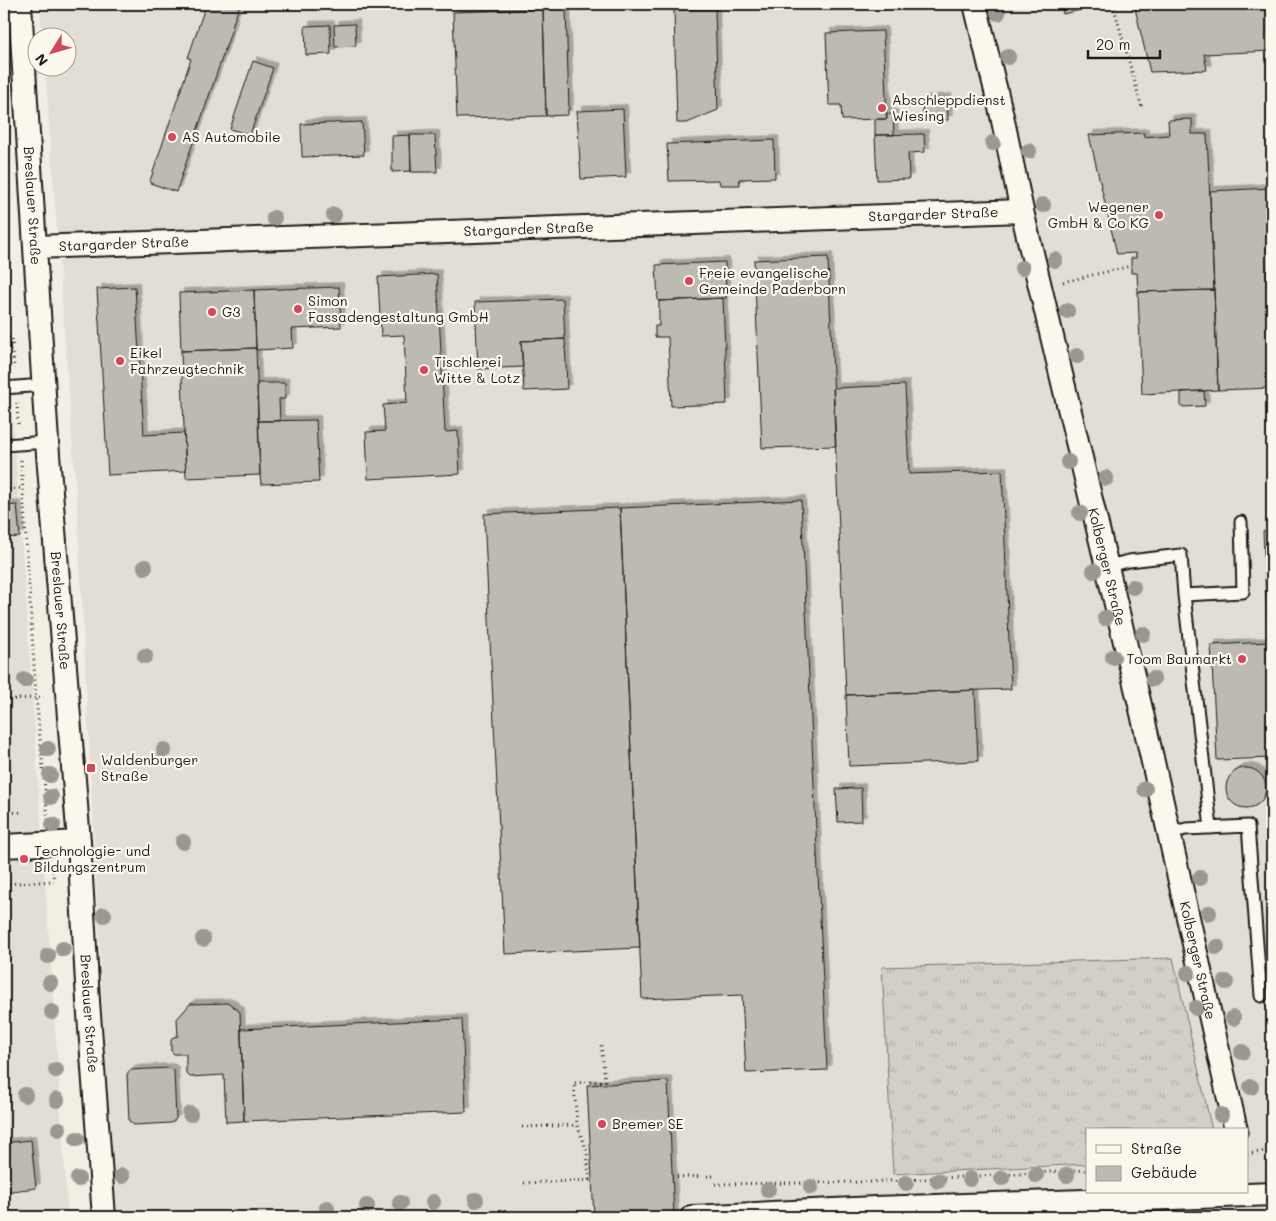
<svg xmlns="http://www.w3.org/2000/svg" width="1276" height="1221" font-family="Mali,sans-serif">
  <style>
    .built { fill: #e2ded5; fill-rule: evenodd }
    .grass { fill: url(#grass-tufts); stroke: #777671 }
    .building { fill: #bdbab1; stroke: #1c1c1c; filter: url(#shadow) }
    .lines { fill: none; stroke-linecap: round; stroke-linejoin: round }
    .lane-casing { stroke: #1c1c1c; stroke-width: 15 }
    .street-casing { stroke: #1c1c1c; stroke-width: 26 }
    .path { stroke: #1c1c1c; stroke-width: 3; stroke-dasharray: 1 4; stroke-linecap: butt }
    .lane { stroke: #fbf7ec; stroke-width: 11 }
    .street { stroke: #fbf7ec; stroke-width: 22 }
    .tree { fill: #9b9892 }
    .poi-dot { fill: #d1495b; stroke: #fbf7ec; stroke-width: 2 }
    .labels { text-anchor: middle; stroke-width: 4.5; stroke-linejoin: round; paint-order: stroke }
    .poi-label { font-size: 14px; fill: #1c1c1c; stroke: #fbf7ec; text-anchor: start }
    .street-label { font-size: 14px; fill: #1c1c1c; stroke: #fbf7ec }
  </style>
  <defs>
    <pattern id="grass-tufts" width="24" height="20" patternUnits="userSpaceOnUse" patternTransform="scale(1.25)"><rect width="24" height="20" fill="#d2cfc6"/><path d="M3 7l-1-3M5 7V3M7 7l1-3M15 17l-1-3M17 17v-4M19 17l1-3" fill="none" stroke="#b4b1aa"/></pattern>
    <filter id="shadow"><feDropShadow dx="4.5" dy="-4.5" stdDeviation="0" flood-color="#0004"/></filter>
  </defs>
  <rect width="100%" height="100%" fill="#f2eee4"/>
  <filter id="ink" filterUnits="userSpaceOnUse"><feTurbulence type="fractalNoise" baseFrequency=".02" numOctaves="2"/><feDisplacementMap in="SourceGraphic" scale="10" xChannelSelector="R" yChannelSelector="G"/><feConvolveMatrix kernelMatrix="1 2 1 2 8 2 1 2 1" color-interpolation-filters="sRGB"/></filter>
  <g filter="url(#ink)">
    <path class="built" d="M40 4H1272V1217H113L77 504 45 68H68V38L42 37ZM1087 1130H1247V1192H1087Z
      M4 309 19 503 68 1216 4 1217Z"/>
    <path class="grass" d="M1173 958 1212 1130H1087V1164L893 1174 882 967Z"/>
    <path class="building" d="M206 4H240L232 26H233L176 192 150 183V181L191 59 188 58Z
      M1061 4H1098V6L1063 14Z
      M1134 4H1272V51L1204 54 1207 70 1150 72Z
      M566 8 569 109H568V115L546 116 543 9Z
      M543 9 546 116 457 118 453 12Z
      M715 9 718 110 687 123H677L674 10Z
      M355 24 356 46 335 47 334 25Z
      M330 25 331 54 306 55 305 26Z
      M883 31 887 119 842 120 841 105H829L826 33Z
      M253 61 273 68 250 135 230 129Z
      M947 98 948 120 923 121 922 100Z
      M623 109 626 177 581 179 577 111Z
      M886 114H893L894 135H875V119H887Z
      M1192 119V134H1207L1214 290 1138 292 1137 273H1131V258H1136V253L1117 254 1089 135 1144 133V137L1169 135 1168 120Z
      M362 122 364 155 302 157 301 124Z
      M924 134 925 152 908 153 909 179 877 180 875 135Z
      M410 135H435L437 172H411Z
      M410 135 411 171 392 172V136Z
      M774 140 775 178 739 179 740 185H720L719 180 669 181 667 144Z
      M1272 188V388L1218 390 1210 191Z
      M828 257 836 446 762 448 754 260Z
      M725 262 726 298 658 301 656 265Z
      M437 274 445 432 458 431 460 474 368 479 366 432 385 431 383 405 407 403 404 335 381 336 378 277Z
      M135 287 144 435 184 433 186 471 108 475 97 289Z
      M339 287 341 327 292 329 293 348 256 350 254 290Z
      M254 290 256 348 181 351 179 293Z
      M1214 290 1218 390 1142 394 1138 292Z
      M723 298 727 404 671 406 668 337H655V326H659V301Z
      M563 299 565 339 521 341 523 367 478 369 475 302Z
      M565 339 567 389 524 391 521 341Z
      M256 348 260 475 186 478 181 351Z
      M257 383H285V399H279L280 421H258Z
      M905 385 909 474 1002 471 1011 689 846 695 833 388Z
      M1204 391 1205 406 1181 407V392Z
      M316 420 319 482 261 484 260 475 258 421Z
      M801 500 827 1070 746 1073 742 995 642 999 620 508Z
      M17 505 20 537 4 538V506Z
      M620 508 640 948 505 954 484 514Z
      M1263 531H1272V765V758L1217 760 1211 645 1268 642Z
      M975 690 978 761 849 766 846 695Z
      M1226 788a20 20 0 1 1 40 0a20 20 0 1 1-40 0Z
      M861 788 862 821 838 822 836 789Z
      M229 1003 240 1012 244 1121 226 1122 224 1075 190 1077 186 1073V1054H174L171 1051V1040L174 1037 178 1036 177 1019 190 1004Z
      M462 1019 466 1112 244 1121 241 1029Z
      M169 1068 174 1071 176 1119 171 1123 134 1125 129 1121 127 1074 130 1070Z
      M668 1081 674 1217H594L587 1085Z
      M31 1140 36 1188 4 1192V1143Z"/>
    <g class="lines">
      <g class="lane-casing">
        <path id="lane" d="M4 388 43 385
          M4 445 47 442
          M1107 566 1129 561 1181 555 1184 595 1211 828
          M1184 595 1243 592 1241 522
          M1169 833 1186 829 1248 826 1261 996"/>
      </g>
      <g class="street-casing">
        <g id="street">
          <path id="s1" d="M20 4 47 442 79 842 88 1001 104 1217"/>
          <path id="s2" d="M975 4 1002 116 1022 211 1141 709 1236 1130"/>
          <path id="s3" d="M35 247 1022 211"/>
          <path d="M4 846 79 842"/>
          <path d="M692 1217 875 1208 1173 1198 1272 1194"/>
        </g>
      </g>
      <path class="path" d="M1113 4 1142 108
        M1063 282 1131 266
        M4 337H12L14 369
        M17 403 18 426
        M21 460 36 697 48 820
        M4 489 23 488
        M4 700 44 697
        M4 813 23 812
        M52 866 54 881
        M4 884 54 881
        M522 1127 577 1125
        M1272 1138H1269L1272 1144
        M1247 1154 1272 1150
        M672 1177 715 1176
        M589 1180 587 1151 577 1125 574 1083 605 1081 601 1044
        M524 1183 592 1180
        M715 1184 869 1182 1087 1170"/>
      <use href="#lane" class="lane"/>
      <use href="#street" class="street"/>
    </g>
    <g class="tree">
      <circle cx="998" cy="13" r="8"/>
      <circle cx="1008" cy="57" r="8"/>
      <circle cx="993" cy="143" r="8"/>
      <circle cx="1029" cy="151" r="8"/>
      <circle cx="1043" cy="205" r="8"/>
      <circle cx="334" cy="215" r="8"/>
      <circle cx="274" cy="218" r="8"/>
      <circle cx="1055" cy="260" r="8"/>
      <circle cx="1022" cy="268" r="8"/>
      <circle cx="1067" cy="311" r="8"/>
      <circle cx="1077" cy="356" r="8"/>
      <circle cx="1068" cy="462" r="8"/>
      <circle cx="1106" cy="478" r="8"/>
      <circle cx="1080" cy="513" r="8"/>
      <circle cx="145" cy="567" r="8"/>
      <circle cx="1094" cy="571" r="8"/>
      <circle cx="1133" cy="587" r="8"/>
      <circle cx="1105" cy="618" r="8"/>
      <circle cx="1143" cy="634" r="8"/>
      <circle cx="145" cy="656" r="8"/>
      <circle cx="1113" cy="657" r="8"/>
      <circle cx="1153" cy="679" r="8"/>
      <circle cx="25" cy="680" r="8"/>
      <circle cx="48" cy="749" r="8"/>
      <circle cx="164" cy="750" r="8"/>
      <circle cx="50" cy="775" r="8"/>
      <circle cx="1145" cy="789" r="8"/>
      <circle cx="51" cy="797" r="8"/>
      <circle cx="53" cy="825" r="8"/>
      <circle cx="183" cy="842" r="8"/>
      <circle cx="1200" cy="878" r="8"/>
      <circle cx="1209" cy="913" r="8"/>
      <circle cx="104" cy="915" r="8"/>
      <circle cx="203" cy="939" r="8"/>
      <circle cx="1217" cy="947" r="8"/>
      <circle cx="63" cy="949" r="8"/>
      <circle cx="48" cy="956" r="8"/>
      <circle cx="1188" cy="973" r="8"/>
      <circle cx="1226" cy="982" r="8"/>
      <circle cx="50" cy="983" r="8"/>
      <circle cx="1196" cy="1008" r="8"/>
      <circle cx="52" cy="1012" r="8"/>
      <circle cx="1233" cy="1018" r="8"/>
      <circle cx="1242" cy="1052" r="8"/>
      <circle cx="56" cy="1070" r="8"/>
      <circle cx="1251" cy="1087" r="8"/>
      <circle cx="25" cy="1095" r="8"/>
      <circle cx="57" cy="1100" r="8"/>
      <circle cx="190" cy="1114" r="8"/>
      <circle cx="1221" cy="1115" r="8"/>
      <circle cx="59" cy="1129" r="8"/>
      <circle cx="77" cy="1139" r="8"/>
      <circle cx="1036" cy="1175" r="8"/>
      <circle cx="1067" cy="1175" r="8"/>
      <circle cx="122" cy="1176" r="8"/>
      <circle cx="1002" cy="1178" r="8"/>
      <circle cx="78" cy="1179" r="8"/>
      <circle cx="970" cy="1179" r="8"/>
      <circle cx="938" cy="1181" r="8"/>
      <circle cx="906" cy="1183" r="8"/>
      <circle cx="811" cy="1187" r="8"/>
      <circle cx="768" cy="1190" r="8"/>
      <circle cx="476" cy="1200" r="8"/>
      <circle cx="433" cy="1202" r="8"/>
      <circle cx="400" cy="1203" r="8"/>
      <circle cx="367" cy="1206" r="8"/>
      <circle cx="327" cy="1208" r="8"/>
    </g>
  </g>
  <g class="poi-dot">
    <circle cx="882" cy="108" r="5"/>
    <circle cx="172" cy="137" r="5"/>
    <circle cx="1159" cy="215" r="5"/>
    <circle cx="689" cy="281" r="5"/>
    <circle cx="298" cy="309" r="5"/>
    <circle cx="212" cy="312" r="5"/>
    <circle cx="120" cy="361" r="5"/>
    <circle cx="424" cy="370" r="5"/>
    <circle cx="1242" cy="659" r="5"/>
    <rect x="86" y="763" width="10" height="10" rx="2.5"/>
    <circle cx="24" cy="859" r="5"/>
    <circle cx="602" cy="1124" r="5"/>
  </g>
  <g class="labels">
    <g class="poi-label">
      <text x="892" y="105">Abschleppdienst<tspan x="892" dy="16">Wiesing</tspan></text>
      <text x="182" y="142">AS Automobile</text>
      <text x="1149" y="212" text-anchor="end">Wegener<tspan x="1149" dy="16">GmbH &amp; Co KG</tspan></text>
      <text x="699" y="278">Freie evangelische<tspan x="699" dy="16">Gemeinde Paderborn</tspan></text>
      <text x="308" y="306">Simon<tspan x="308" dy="16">Fassadengestaltung GmbH</tspan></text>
      <text x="222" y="317">G3</text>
      <text x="130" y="358">Eikel<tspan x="130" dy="16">Fahrzeugtechnik</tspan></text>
      <text x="434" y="367">Tischlerei<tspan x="434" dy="16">Witte &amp; Lotz</tspan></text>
      <text x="1232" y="664" text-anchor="end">Toom Baumarkt</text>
      <text x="101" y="765">Waldenburger<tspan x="101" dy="16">Straße</tspan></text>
      <text x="34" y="856">Technologie- und<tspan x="34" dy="16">Bildungszentrum</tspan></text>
      <text x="612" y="1129">Bremer SE</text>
    </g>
    <g class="street-label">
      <text dy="5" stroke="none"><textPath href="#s1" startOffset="202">Breslauer Straße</textPath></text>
      <text dy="5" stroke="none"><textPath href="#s3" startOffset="899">Stargarder Straße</textPath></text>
      <text dy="5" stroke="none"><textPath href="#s3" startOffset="494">Stargarder Straße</textPath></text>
      <text dy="5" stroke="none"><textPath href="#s3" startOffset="89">Stargarder Straße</textPath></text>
      <text dy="5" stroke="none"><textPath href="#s2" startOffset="578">Kolberger Straße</textPath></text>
      <text dy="5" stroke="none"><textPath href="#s1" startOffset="608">Breslauer Straße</textPath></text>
      <text dy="5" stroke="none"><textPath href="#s2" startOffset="982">Kolberger Straße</textPath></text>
      <text dy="5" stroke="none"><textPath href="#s1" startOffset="1012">Breslauer Straße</textPath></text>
    </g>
  </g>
  <rect width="1276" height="1221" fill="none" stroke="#fbf7ec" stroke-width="20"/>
  <rect x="10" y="10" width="1256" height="1201" fill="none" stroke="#1c1c1c" stroke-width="2" filter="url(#ink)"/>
  <rect x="1086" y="1128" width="162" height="65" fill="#fbf7ec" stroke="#a29f99"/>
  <rect x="1096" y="1145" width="25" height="8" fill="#fbf7ec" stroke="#a29f99"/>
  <text x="1131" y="1154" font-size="15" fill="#1c1c1c">Straße</text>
  <rect x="1096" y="1166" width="25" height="15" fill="#bdbab1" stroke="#a29f99"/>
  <text x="1131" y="1178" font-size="15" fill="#1c1c1c">Gebäude</text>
  <g transform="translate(52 52) rotate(233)"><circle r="24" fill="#fbf7ec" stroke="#a29f99"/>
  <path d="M0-4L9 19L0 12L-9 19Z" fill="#d1495b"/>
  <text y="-8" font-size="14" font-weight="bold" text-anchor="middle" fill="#1c1c1c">N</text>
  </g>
  <path d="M1088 50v8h72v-8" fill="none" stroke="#1c1c1c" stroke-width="2.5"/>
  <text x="1096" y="50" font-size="15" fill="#1c1c1c" stroke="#fbf7ec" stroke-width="4" paint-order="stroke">20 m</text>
</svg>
